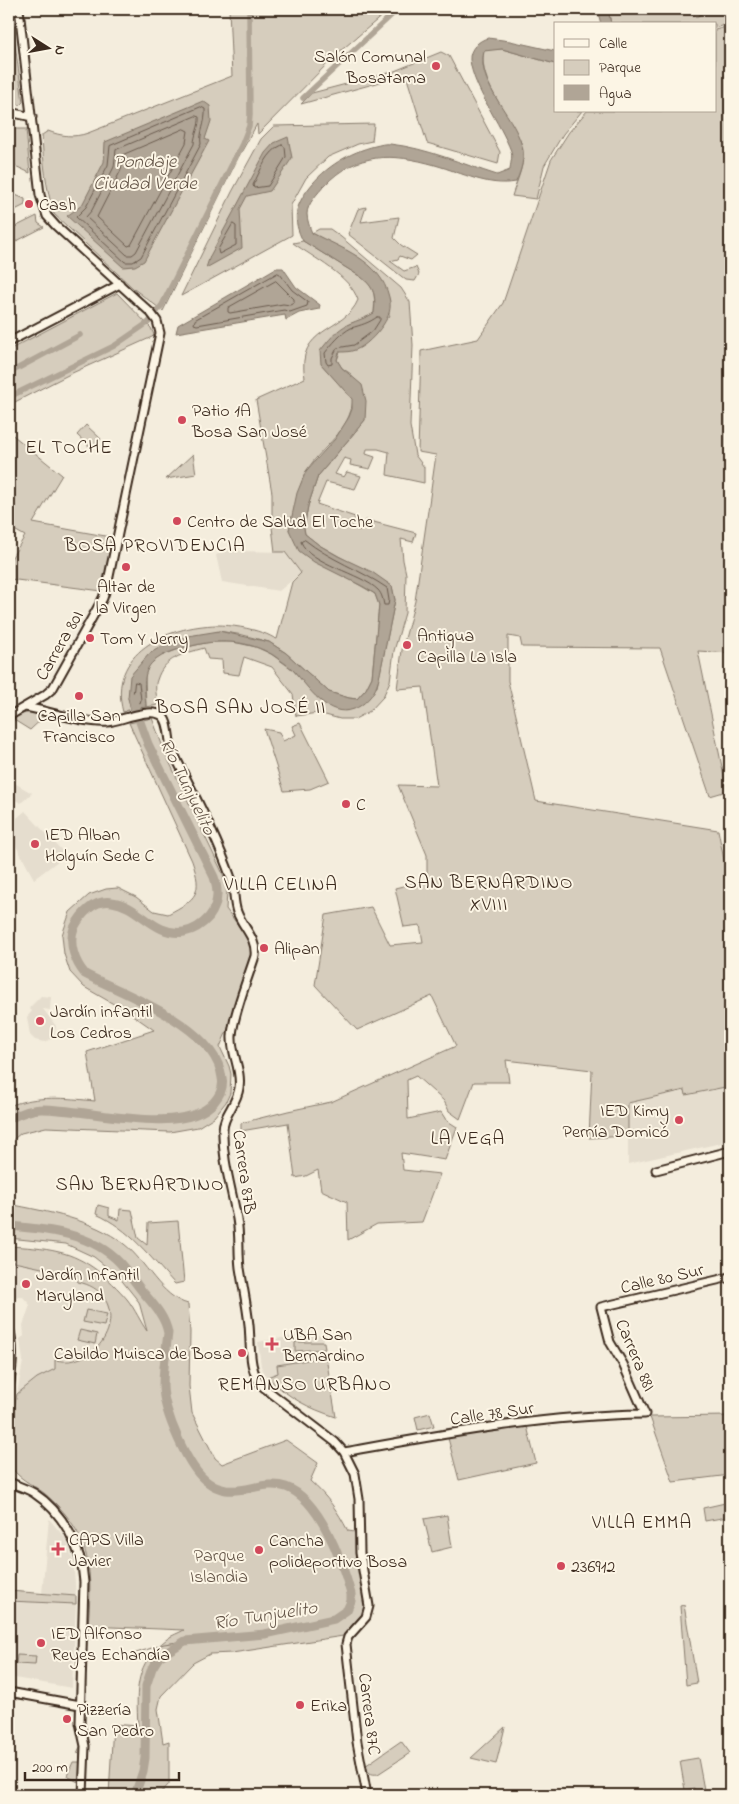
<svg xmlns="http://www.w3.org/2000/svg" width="739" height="1804" font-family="'Indie Flower',sans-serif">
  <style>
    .built { fill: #e5ddce }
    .green { fill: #d6cdbd; stroke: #887c6e }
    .water { fill: #b0a596; stroke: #817466 }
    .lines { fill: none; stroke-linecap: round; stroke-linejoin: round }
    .shore { stroke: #6a5b4e; stroke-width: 1 }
    .stream { stroke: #817466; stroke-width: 1 }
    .canal { stroke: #b0a596; stroke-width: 5.5 }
    .river { stroke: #b0a596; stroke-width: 9 }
    .secondary-casing { stroke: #3b2a1e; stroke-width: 11 }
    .secondary { stroke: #fcf5e5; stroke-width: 7 }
    .poi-dot { fill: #d1495b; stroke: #fcf5e5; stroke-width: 2 }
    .labels { text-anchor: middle; stroke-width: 4; stroke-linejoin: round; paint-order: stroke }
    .poi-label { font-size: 18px; fill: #3b2a1e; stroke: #fcf5e5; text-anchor: start }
    .street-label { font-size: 18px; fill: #3b2a1e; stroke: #fcf5e5 }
    .park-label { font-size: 18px; fill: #625346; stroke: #fcf5e5 }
    .water-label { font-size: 19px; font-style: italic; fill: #645548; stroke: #fcf5e5 }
    .neighbourhood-label { font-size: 19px; letter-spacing: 1px; fill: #3b2a1e; stroke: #fcf5e5 }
  </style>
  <rect width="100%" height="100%" fill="#f4eddd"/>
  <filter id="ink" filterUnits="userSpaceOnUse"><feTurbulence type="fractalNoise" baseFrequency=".02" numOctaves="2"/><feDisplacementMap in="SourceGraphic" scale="10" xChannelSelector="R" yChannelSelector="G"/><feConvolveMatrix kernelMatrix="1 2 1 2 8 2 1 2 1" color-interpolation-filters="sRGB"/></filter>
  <g filter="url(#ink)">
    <path class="built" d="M227 551 285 552 301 573 279 591 222 582 216 555Z
      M9 780 32 793 21 803 9 797Z
      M25 811 66 855 34 879 9 833V825Z
      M41 996 51 997 50 1010 43 1009 56 1026 54 1035 49 1040 44 1042 35 1040 30 1035 27 1017 32 1011 29 1008Z
      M730 1086V1141L628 1164V1103L685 1090 687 1095Z
      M9 1261 75 1275 78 1282 85 1283 101 1294 108 1305 110 1319 106 1338 90 1353 72 1361 55 1360V1369L37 1378 17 1394 23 1361 20 1339 24 1336 23 1325 30 1305 23 1297 9 1296Z
      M322 1335 326 1357 278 1365V1373L267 1377 264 1372 261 1366 258 1342 294 1336Z
      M49 1519 66 1539 73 1560 76 1596 42 1593Z
      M9 1601 76 1604 72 1688 9 1677Z"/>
    <path class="green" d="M229 9H390L338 53 258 134 257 124 238 158 163 311 134 289 54 214C46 189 43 161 42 135L48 131C61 136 74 138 88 133L232 76Z
      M608 9H684L696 17 710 9H730V23L715 28V24H611Z
      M730 26V653L698 651 727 791 710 796 660 648 522 647 520 638 508 636V681L536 801 718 830 730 890V1086L686 1095 685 1090 628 1103V1136L589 1138 592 1070 506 1060 509 1082H474L460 1119 449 1111 444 1101 416 1076 407 1080 408 1119 441 1112 446 1120 457 1127 445 1160 401 1153 403 1170 440 1174 422 1222 377 1224 348 1240 347 1202 321 1190 318 1170 306 1176 295 1178 288 1123 241 1131V1123L288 1111 331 1102 456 1046 432 996 357 1030 315 985 326 915 371 907 390 945 423 942 420 925 404 927 395 888 427 880V855L398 785 437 786 423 687 397 689 402 650 415 601 436 455 418 452 421 351 478 339 503 303 551 160 569 132 587 111H715V30Z
      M9 27 13 30 23 102 20 105 9 101Z
      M488 49H502L555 64V111H582L563 134 544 166 536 199 512 196C516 183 523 169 523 155 524 144 517 135 512 126 501 105 478 75 484 51Z
      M441 52 449 56 500 152 498 164 427 143 406 75 301 104 312 93 392 72Z
      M9 118 11 119 13 129H26L30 173 9 163Z
      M374 124 372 141 358 144 328 157 306 178 291 205 292 235 181 296 232 192 261 139 274 126Z
      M13 194 25 199V205L9 213V205Z
      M366 207 361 222 399 217 394 238 401 245 417 255 411 260 400 256 398 259 390 261 404 271 416 267 419 274 415 281 406 280 348 234 358 209Z
      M37 216 38 223 44 227 9 245V230Z
      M319 229H330L341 237 401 288 410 302 413 345 410 426 415 455 424 467V483L387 475 389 452 378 449H367L366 454 375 457 370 469 350 465 351 460 344 458 335 474 344 477 347 472 361 476 355 489 326 482 317 504 355 517 352 528 361 531 366 520 416 533 413 542 401 539 403 560 406 574 405 613 394 651 390 681 383 697 370 711 355 719H340L318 713 296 716 293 694 272 667 244 657 239 675 223 673 222 660 208 659 204 648C184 654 164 657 157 680 154 687 157 698 158 705L146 707 145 675 150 663 158 657 182 648 210 642H233L256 647 271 654 292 669 318 698 339 710 377 687 395 600 392 586 319 545 305 534 304 528 308 506 318 476 365 420 351 374 342 368 337 360 340 352 390 316 358 257 312 233Z
      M303 241 361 277C376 288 375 296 374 313L366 318 347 325 321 364 353 399C350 432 323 445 307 470 300 481 293 516 289 530L349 579 375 594 379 605 372 677 366 689 357 699 349 698 329 692 286 653 269 642 243 635 219 631 149 654 128 698 131 709 123 712C107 653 167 626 217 625 231 625 250 628 263 633 268 634 273 638 277 639L292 582 301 573 285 552H275L272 527V493L256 400 305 378C295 327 345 332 358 300 350 276 314 258 293 243Z
      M117 293 151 328 154 335 152 337 70 374 9 405V350Z
      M86 425 101 439 92 449 77 435Z
      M9 432 62 475 33 523 111 537 109 562 102 591 9 579V562L25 536 9 527Z
      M193 454 196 474 166 479Z
      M31 712 46 715 30 730 14 720 18 715Z
      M152 718 166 755 223 874 227 891 226 909 247 937 252 953 229 1026 220 1047 229 1066 231 1074 230 1093 226 1102 214 1117 198 1127 170 1132 46 1127 21 1133 9 1143V1106C37 1095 66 1098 95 1101L87 1052 154 1030 131 1014 84 987 70 972 64 954 62 935 70 912 89 895 106 889 118 888 136 897 154 911 168 914C197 899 203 893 192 861L129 723Z
      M300 723 329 781 310 789 284 791 264 729 279 732 283 741 296 735 292 726Z
      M9 1204C48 1212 92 1219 124 1244 146 1261 161 1297 188 1304L190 1332 189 1386 192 1413 215 1458 222 1464 286 1440 318 1463 310 1481C328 1497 337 1510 348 1531L355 1532 366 1608 353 1628 343 1636 232 1653 210 1654 193 1663 161 1696 158 1709 163 1743 169 1741V1784L159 1795H109L113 1724 138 1726C136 1689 135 1663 167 1639 172 1635 179 1633 184 1630L88 1626C93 1567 91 1533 44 1493 32 1484 16 1478 9 1463V1429L17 1394 37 1378 55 1369V1360C61 1361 68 1362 74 1360 117 1350 125 1291 78 1282L75 1275 9 1261V1246C25 1247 43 1248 59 1252 86 1258 109 1278 127 1299 135 1309 141 1323 147 1331L139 1302 119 1277 94 1257 66 1244 9 1238Z
      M98 1205 109 1208V1216L119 1220 120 1209 132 1210 138 1238 147 1245 148 1223 178 1221 184 1282 175 1284C150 1257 130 1229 96 1214Z
      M86 1310 107 1314 104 1326 83 1322Z
      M80 1330 97 1334 95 1344 77 1340Z
      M295 1342H324L325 1349 295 1351Z
      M326 1357 336 1417C308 1408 289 1398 267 1377L278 1373 277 1365Z
      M430 1413 434 1426 418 1430 415 1417Z
      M730 1416V1475L673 1482 650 1417Z
      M527 1426 536 1463 459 1480 448 1438 489 1430Z
      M725 1503 727 1517 705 1521 703 1508Z
      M447 1515 452 1547 432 1552 424 1519Z
      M9 1591 76 1596V1604L9 1601Z
      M684 1605 697 1683 686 1685 680 1606Z
      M17 1655 36 1656 35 1665 16 1664Z
      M505 1727 496 1764 471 1758Z
      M401 1741 410 1753 378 1774C371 1775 368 1773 365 1766Z
      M83 1744 80 1783 67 1776 73 1762H80V1754L77 1753 81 1745Z
      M698 1758 705 1795H696L694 1788 685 1790 680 1761Z"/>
    <path class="water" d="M597 9H608L611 24H601Z
      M488 38 510 41 555 51V64L502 49 484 51C475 86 519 118 523 152 524 162 520 173 516 182 487 187 463 173 435 165 393 153 356 152 325 185 318 193 307 204 307 214 307 220 310 228 312 233 341 248 381 261 389 297 392 308 389 316 383 325 377 334 365 347 355 350 350 352 344 352 339 352L337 360 342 368 362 385 366 401 365 420 318 476 308 506 304 528 305 534 319 545 338 556 372 572 392 586 395 600C391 620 387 640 383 659 381 668 380 677 377 685 374 695 363 706 354 709 328 719 308 687 294 671 288 665 280 660 273 655 250 641 221 639 196 645 183 648 168 651 157 659 140 669 145 690 146 707L131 709 128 698 130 676 149 654 162 646 188 636 219 631 269 642 286 653 329 692 349 698 357 699 366 689 372 677 379 605 375 594 364 587 314 562 299 551 289 530 297 493 306 471 335 439 349 417 352 409V399L321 364 320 351C328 341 337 329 349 324 358 320 366 318 374 313 376 296 375 288 361 277L303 241C292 220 295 206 309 188 325 167 350 152 375 146 380 145 385 143 390 144 427 148 462 164 497 175L510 170C510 165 513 157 511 151 501 124 473 88 470 60 469 49 479 40 488 38Z
      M203 101 210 106 211 121 205 139 209 141 144 261 135 266 123 267 67 216 82 205 104 162 105 142Z
      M288 137 292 158 270 191 247 196 240 209 242 248 206 268 210 256 265 153 274 143Z
      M276 268H283L296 287 320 305 319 309 299 313 286 320 285 315 176 333 178 325Z"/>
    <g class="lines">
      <path class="shore" d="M201 107 205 109C206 123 199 133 201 144L141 257 133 262H125L76 217 86 207 108 165 110 146Z
        M196 116 199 117C200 126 194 135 194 144L136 252 132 255H127L86 217 92 210 114 167 116 150Z
        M184 129 188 131 186 143 131 245 128 246 97 217 121 170 123 155Z
        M282 145 285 147 286 157 268 186 254 188 253 185C260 172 267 151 282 145Z
        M233 224 236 226V245L219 254 218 250Z
        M278 273 280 274 292 290 308 302 307 306 290 312 284 310 197 325 194 324 195 320Z
        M276 281 294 299V303L290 305 283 304 230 313 228 312V308Z
        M377 317H380V320L373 331 354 345 337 348 332 358V364L328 365 326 362 325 353C332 344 341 333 351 328 361 325 369 323 377 317Z
        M305 540C330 560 361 570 387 588L389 600 388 605H384C383 600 382 594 378 590 361 573 310 564 301 542Z
        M135 682 139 683 141 700 140 703H136L133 698Z"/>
      <path class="stream" d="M119 1661 124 1657 164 1644 185 1641"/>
      <path class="canal" d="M303 98 398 9
        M9 373 80 335
        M9 397 114 346 149 322 162 305 242 144 249 126 250 115 249 9"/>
      <path class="river" d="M9 1119C19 1114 30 1109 41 1109 84 1108 184 1138 214 1102 220 1095 224 1087 222 1078 216 1026 125 995 85 974 75 962 68 944 74 928 81 914 94 899 112 902 139 905 154 937 184 932 195 930 202 925 209 917 218 905 219 891 214 877L148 744 135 708 133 697
        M9 1226C47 1229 92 1233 120 1263 128 1272 135 1282 142 1291 153 1304 165 1316 168 1333 166 1350 163 1368 163 1386 163 1410 188 1470 209 1483 214 1487 220 1489 226 1490 247 1493 265 1480 286 1487 320 1499 342 1561 351 1594V1601L347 1610 334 1619 265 1634 185 1641 159 1657 152 1668 146 1686 145 1758 143 1771 135 1795"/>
      <g class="secondary-casing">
        <path id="secondary" d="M9 112 32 117
          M9 342 120 284
          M25 707C48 711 86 724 108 722 122 720 149 708 161 715 170 720 168 739 172 750 192 791 216 835 231 878 235 889 233 901 237 912 243 928 257 938 255 956 248 978 233 1015 232 1036 231 1054 242 1070 239 1088 237 1104 223 1115 223 1130 222 1160 232 1190 237 1219 240 1236 238 1252 240 1268 243 1287 247 1306 249 1325 251 1345 248 1370 262 1386L335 1442 344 1452 355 1474 359 1499 360 1553 369 1606 366 1617 348 1637 346 1644 357 1742 367 1795
          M9 716 45 695 53 688 103 598 107 586 160 333 157 321 151 313 56 226 47 216 40 195 19 9
          M656 1170 730 1151
          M9 1328C15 1348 12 1369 9 1389
          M344 1452C444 1434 544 1415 645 1414L623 1364 610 1342 601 1307 730 1277
          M9 1482C17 1486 26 1488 34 1493 63 1512 82 1548 84 1582L80 1723 85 1746 83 1795
          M9 1692 80 1705"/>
      </g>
      <use href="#secondary" class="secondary"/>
    </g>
  </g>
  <g class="poi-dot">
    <circle cx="436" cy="66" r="5"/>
    <circle cx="29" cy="204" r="5"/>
    <circle cx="182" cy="420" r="5"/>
    <circle cx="177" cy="521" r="5"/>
    <circle cx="126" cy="567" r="5"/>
    <circle cx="90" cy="638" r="5"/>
    <circle cx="407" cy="645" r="5"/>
    <circle cx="79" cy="696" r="5"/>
    <circle cx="346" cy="804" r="5"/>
    <circle cx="35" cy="844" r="5"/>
    <circle cx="264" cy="948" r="5"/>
    <circle cx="40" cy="1021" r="5"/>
    <circle cx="679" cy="1120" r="5"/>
    <circle cx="26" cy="1284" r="5"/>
    <path d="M269.5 1336.5h5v5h5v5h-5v5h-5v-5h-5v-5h5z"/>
    <circle cx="242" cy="1353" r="5"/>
    <path d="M55.5 1541.5h5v5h5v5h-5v5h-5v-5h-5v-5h5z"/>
    <circle cx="259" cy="1550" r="5"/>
    <circle cx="561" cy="1566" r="5"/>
    <circle cx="41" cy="1643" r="5"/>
    <circle cx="300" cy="1705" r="5"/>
    <circle cx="67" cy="1719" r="5"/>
  </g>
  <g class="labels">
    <g class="poi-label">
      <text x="426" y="62" text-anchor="end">Salón Comunal<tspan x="426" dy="21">Bosatama</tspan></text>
      <text x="39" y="210">Cash</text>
      <text x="192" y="416">Patio 1A<tspan x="192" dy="21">Bosa San José</tspan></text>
      <text x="187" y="527">Centro de Salud El Toche</text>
      <text x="126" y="592" text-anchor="middle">Altar de<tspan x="126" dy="21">la Virgen</tspan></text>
      <text x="417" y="641">Antigua<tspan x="417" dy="21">Capilla La Isla</tspan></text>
      <text x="100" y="644">Tom Y Jerry</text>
      <text x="79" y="721" text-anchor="middle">Capilla San<tspan x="79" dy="21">Francisco</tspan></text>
      <text x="356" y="810">C</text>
      <text x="45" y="840">IED Alban<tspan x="45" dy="21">Holguín Sede C</tspan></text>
      <text x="274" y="954">Alipan</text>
      <text x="50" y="1017">Jardín infantil<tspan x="50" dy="21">Los Cedros</tspan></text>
      <text x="669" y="1116" text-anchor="end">IED Kimy<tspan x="669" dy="21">Pernía Domicó</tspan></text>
      <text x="36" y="1280">Jardín Infantil<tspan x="36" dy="21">Maryland</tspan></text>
      <text x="283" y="1340">UBA San<tspan x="283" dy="21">Bernardino</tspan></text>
      <text x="232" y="1359" text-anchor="end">Cabildo Muisca de Bosa</text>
      <text x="69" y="1545">CAPS Villa<tspan x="69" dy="21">Javier</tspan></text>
      <text x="269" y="1546">Cancha<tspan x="269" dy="21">polideportivo Bosa</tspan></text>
      <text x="571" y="1572">236912</text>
      <text x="51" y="1639">IED Alfonso<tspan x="51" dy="21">Reyes Echandía</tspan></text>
      <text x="310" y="1711">Erika</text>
      <text x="77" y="1715">Pizzería<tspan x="77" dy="21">San Pedro</tspan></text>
    </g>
    <g class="street-label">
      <text transform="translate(59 645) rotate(-60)" y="6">Carrera 80I</text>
      <text transform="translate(245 1172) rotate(82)" y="6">Carrera 87B</text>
      <text transform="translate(662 1278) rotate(-13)" y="6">Calle 80 Sur</text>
      <text transform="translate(636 1355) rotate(67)" y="6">Carrera 88I</text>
      <text transform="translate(492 1413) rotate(-8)" y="6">Calle 78 Sur</text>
      <text transform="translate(370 1714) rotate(83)" y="6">Carrera 87C</text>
    </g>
    <g class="park-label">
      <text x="219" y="1561">Parque<tspan x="219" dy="21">Islandia</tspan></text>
    </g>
    <g class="water-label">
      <text x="145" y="167">Pondaje<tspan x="145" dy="22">Ciudad Verde</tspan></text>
      <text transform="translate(189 786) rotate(64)" y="7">Río Tunjuelito</text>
      <text transform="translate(265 1614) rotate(-9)" y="7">Río Tunjuelito</text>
    </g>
    <g class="neighbourhood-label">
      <text x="69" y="453">EL TOCHE</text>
      <text x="155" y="551">BOSA PROVIDENCIA</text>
      <text x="241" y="713">BOSA SAN JOSÉ II</text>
      <text x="489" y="888">SAN BERNARDINO<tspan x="489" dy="22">XVIII</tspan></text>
      <text x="281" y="890">VILLA CELINA</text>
      <text x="468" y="1144">LA VEGA</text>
      <text x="140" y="1190">SAN BERNARDINO</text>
      <text x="305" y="1390">REMANSO URBANO</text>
      <text x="642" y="1528">VILLA EMMA</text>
    </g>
  </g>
  <rect width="739" height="1804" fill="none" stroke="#fcf5e5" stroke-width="30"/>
  <rect x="15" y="15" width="709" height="1774" fill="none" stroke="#3b2a1e" stroke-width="2" filter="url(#ink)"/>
  <rect x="554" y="22" width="162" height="90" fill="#fcf5e5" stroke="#afa495"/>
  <rect x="564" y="39" width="25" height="8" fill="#fcf5e5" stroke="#afa495"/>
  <text x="599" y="48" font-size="15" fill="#3b2a1e">Calle</text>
  <rect x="564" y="60" width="25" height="15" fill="#d6cdbd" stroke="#afa495"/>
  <text x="599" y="72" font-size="15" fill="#3b2a1e">Parque</text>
  <rect x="564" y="85" width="25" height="15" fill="#b0a596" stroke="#afa495"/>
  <text x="599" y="98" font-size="15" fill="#3b2a1e">Agua</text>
  <g transform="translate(48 48) rotate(101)" stroke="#fcf5e5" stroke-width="4" paint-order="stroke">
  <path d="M0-4L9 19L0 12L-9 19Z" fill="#3b2a1e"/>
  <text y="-8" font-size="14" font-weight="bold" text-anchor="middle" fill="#3b2a1e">N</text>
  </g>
  <path d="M25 1772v8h154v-8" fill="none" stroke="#3b2a1e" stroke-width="2.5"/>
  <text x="32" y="1772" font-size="15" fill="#3b2a1e" stroke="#fcf5e5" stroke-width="4" paint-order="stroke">200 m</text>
</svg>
